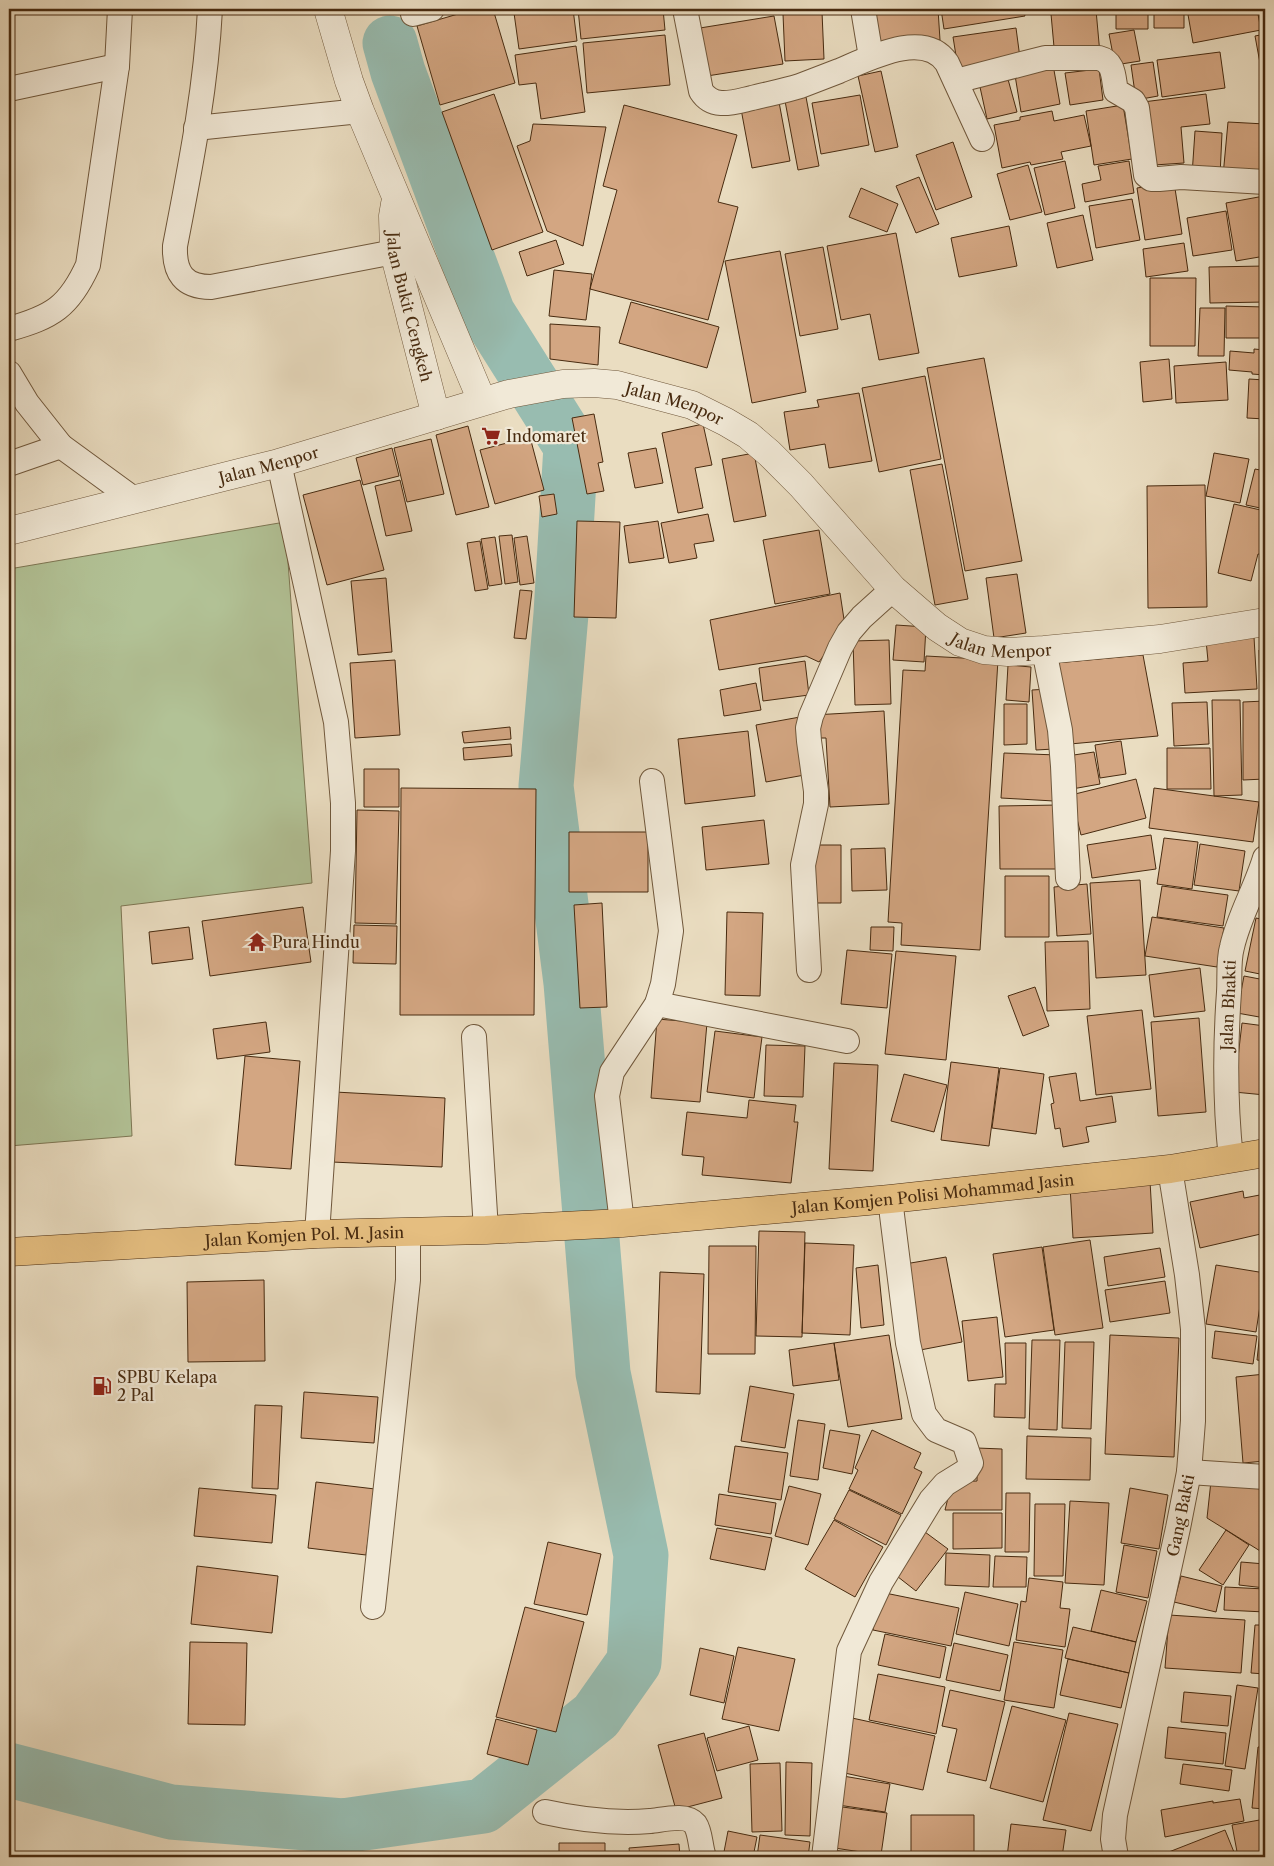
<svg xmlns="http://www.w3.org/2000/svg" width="1274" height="1866" font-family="'Libre Caslon Text',serif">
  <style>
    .green { fill: #b2c296; stroke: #7d7653 }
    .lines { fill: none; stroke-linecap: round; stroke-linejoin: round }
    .river { stroke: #98bcb0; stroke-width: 55 }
    .building { fill: #d3a682; stroke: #482b10 }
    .minor-casing { stroke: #70583c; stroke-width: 26 }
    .tertiary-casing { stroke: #70583c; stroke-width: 29 }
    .primary-casing { stroke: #482b10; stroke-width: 29 }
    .minor { stroke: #f1e9d7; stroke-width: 24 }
    .tertiary { stroke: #f1e9d7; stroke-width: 28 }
    .primary { stroke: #e5be80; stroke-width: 28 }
    .labels { text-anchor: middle; stroke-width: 4.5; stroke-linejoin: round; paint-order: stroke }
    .street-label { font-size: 16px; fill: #482b10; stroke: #f1e9d7 }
    .poi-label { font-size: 16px; fill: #482b10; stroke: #f1e9d7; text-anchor: start }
  </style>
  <rect width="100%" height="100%" fill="#eaddc1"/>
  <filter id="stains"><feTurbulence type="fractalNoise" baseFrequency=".004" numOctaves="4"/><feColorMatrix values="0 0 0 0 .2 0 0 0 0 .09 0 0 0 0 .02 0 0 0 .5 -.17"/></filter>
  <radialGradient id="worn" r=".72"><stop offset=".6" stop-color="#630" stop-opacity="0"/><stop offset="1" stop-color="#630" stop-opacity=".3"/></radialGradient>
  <path class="green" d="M285 522 312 883 121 906 132 1136 9 1146V569Z"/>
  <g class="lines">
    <path class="river" d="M9 1770 171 1812 343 1826 483 1806 596 1716 634 1662 641 1555 603 1373 571 983 546 786 561 614 571 446 488 314 398 72 390 43"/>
  </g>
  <path class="building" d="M475 9H493L515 83 440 105 417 26Z
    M547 9H573L577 41 519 49 514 13Z
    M578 9H663L665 30 581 39Z
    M870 9H938L940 40 872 44Z
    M941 9H1023L1025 16 944 29Z
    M1116 9H1148V29H1116Z
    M1154 9H1184V28H1154Z
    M1187 9H1257L1261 30 1193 43Z
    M1096 10 1100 54 1055 58 1051 14Z
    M822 12 824 59 785 61 783 14Z
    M774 16 783 64 707 76 700 28Z
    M1016 28 1020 58 958 68 953 37Z
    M1134 30 1140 61 1115 65 1109 34Z
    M1265 34V73L1262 74 1255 36Z
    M665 35 670 85 587 93 583 43Z
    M576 46 585 112 541 119 536 83 519 85 515 55Z
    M1220 52 1225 88 1162 97 1157 60Z
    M1052 59 1060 104 1021 112 1014 69Z
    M1153 62 1158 96 1136 100 1131 65Z
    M1099 69 1103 100 1070 105 1065 73Z
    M881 71 898 147 875 152 858 76Z
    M1006 72 1017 112 987 119 978 78Z
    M494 94 543 232 492 250 442 112Z
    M1206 94 1210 124 1181 127 1184 163 1154 165 1143 102Z
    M860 95 869 145 821 154 812 103Z
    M806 97 819 166 798 170 785 101Z
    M779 102 790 161 752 168 741 109Z
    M624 105 737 135 718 202 738 207 708 320 590 289 617 190 603 186Z
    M1123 105 1132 159 1094 165 1086 111Z
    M1052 111 1054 121 1084 115 1091 146 1061 152 1063 159 1031 165 1030 162 1002 168 994 125 1020 120V117Z
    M1228 122 1265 124 1261 179 1223 176Z
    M533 124 606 127 583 246 547 231 517 146 530 141Z
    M1195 131 1222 133 1220 176 1192 175Z
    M953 142 972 197 936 210 916 155Z
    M1065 161 1075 208 1045 215 1034 168Z
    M1129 161 1134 193 1085 202 1082 184 1101 180 1098 166Z
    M1028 165 1042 212 1010 220 997 174Z
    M919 177 939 224 916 233 896 186Z
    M1174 182 1182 234 1145 240 1137 188Z
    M861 188 898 204 887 232 849 217Z
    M1264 196 1265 256 1236 261 1226 203Z
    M1132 199 1140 240 1096 248 1089 206Z
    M1226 211 1232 250 1193 256 1187 218Z
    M1083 215 1093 260 1057 268 1047 223Z
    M1009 226 1017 266 959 277 951 238Z
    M896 233 919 353 879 360 870 314 841 320 827 246Z
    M556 240 564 264 527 276 519 252Z
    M1184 243 1188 271 1146 277 1143 249Z
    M823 247 838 329 800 336 785 254Z
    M780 251 806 392 752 403 725 261Z
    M1265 266V302L1210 303 1209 267Z
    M554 270 592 274 586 320 549 316Z
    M1150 278H1196L1195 346H1150Z
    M631 302 719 327 707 368 619 343Z
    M1226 306 1265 307V338H1226Z
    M1200 308H1225L1224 356H1198Z
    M550 324 600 327 598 365 550 359Z
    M1254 349 1265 350V375L1252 374V372L1229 370 1230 351 1254 353Z
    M984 358 1022 561 965 571 927 368Z
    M1169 359 1172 399 1143 402 1140 362Z
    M1226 362 1228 400 1176 403 1174 366Z
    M925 376 941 459 879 472 862 388Z
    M1249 379 1265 380V419L1247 418Z
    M859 393 872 461 829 468 825 444 790 450 784 412 819 407 817 400Z
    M594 414 603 462 598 463 604 491 587 494 572 418Z
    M703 424 712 465 695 468 703 508 678 513 662 433Z
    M468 426 489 507 456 515 436 435Z
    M530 437 544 490 495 504 480 450Z
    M431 439 444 494 407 502 394 448Z
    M392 448 399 476 363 485 356 458Z
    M656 448 663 483 635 488 628 453Z
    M754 453 766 516 734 522 722 459Z
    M1214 453 1249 459 1240 503 1206 496Z
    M942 464 968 599 935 605 910 470Z
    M1255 469 1265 471V509L1246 505Z
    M360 480 384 570 327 585 303 495Z
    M400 480 412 531 386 536 375 486Z
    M1205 485 1207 607 1148 608 1147 486Z
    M554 494 557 514 542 517 539 496Z
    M1234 504 1265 511V555L1258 554 1251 581 1218 573Z
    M708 514 714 541 694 544 697 558 669 563 661 523Z
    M577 521 620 522 616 618 574 617Z
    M658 521 664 558 629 563 624 526Z
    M819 530 830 594 775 604 763 540Z
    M512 535 518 582 505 584 499 536Z
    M527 536 534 583 520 585 514 538Z
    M495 537 502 584 489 586 481 539Z
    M480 541 488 589 475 591 467 543Z
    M1017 574 1026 633 994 638 986 578Z
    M386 578 392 652 358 655 351 581Z
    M520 590 532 591 526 639 514 638Z
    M840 593 845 626 819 662 806 656 719 670 710 620Z
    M896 625 926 627 924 662 893 660Z
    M1254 637 1257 689 1185 693 1183 663 1208 661 1206 640Z
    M889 640 891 704 855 705 853 641Z
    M1259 650H1265V697H1260Z
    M1143 655 1158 736 1070 744 1056 663Z
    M926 656 998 660 980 950 901 945 902 923 888 922 903 670 925 671Z
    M395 660 400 735 355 738 350 663Z
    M805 661 809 695 763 701 759 668Z
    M1008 665 1031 667 1029 702 1006 700Z
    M756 683 761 710 724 716 720 690Z
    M1049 689 1054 749 1036 750 1032 690Z
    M1212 700H1240L1242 795 1214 796Z
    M1265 701V779L1243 780V702Z
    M1207 702 1209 744 1174 746 1172 703Z
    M1004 704H1027V744L1004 745Z
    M884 711 889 804 830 807 826 738H814L813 715Z
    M800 717 810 774 766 782 756 725Z
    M510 727 511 739 464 743 462 732Z
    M748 731 755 796 685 804 678 739Z
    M1121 741 1126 774 1100 778 1095 745Z
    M511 744 512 756 464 760 463 748Z
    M1167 748H1210L1211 789H1167Z
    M1094 752 1100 784 1072 789 1067 756Z
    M1004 753 1057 755 1054 801 1001 798Z
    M364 769H399V807H364Z
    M1136 779 1146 818 1081 835 1071 795Z
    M401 788 536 789 534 1015H400Z
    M1154 788 1259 802 1253 842 1149 828Z
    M1058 805V869H1000L999 806Z
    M357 810 399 811 396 924 355 923Z
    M764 820 769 864 706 870 702 827Z
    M569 832H648V892H569Z
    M1151 835 1156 869 1092 878 1087 845Z
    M1164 838 1198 842 1192 889 1157 884Z
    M1200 844 1245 851 1239 891 1194 885Z
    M807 845H841V903H808Z
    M885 848 887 890 852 891 851 849Z
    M1005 876H1049V937H1005Z
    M1140 880 1146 975 1096 978 1090 883Z
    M1087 884 1091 934 1057 936 1054 887Z
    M1162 886 1228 895 1223 926 1157 917Z
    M602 903 607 1007 580 1008 574 905Z
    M303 907 311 962 210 976 202 921Z
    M727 912 763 913 760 996 725 995Z
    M1152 917 1224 928 1217 967 1145 956Z
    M1256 918 1265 920V975L1245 971Z
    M354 925 397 926 396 964 353 963Z
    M189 927 193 959 152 964 149 932Z
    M871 927H894L893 951 870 950Z
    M1088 941 1090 1009 1047 1011 1045 942Z
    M847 950 892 954 887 1008 841 1004Z
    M896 951 956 956 946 1060 885 1054Z
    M1200 968 1205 1011 1154 1017 1149 975Z
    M1244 976 1265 980V1018L1237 1013Z
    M1035 987 1049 1026 1023 1036 1008 996Z
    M1142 1010 1151 1089 1096 1095 1087 1016Z
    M1199 1018 1206 1112 1158 1116 1151 1022Z
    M657 1019 707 1023 700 1102 651 1098Z
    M266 1022 270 1052 217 1059 213 1029Z
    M1242 1023 1265 1026V1095L1234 1092Z
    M715 1031 762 1037 754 1098 707 1092Z
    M766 1045 805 1046 803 1097 764 1096Z
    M245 1056 300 1061 291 1169 235 1165Z
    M951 1062 999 1068 989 1146 941 1140Z
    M834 1063 878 1065 873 1171 829 1169Z
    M1000 1068 1044 1074 1036 1134 992 1128Z
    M1076 1073 1080 1101 1112 1096 1116 1122 1086 1127 1089 1142 1063 1147 1060 1128 1055 1129 1051 1104 1054 1103 1049 1077Z
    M904 1074 947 1085 934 1132 891 1121Z
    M335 1092 445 1098 442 1167 332 1162Z
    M749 1100 796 1105 794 1122H798L791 1183 702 1175 704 1157 682 1155 687 1112 747 1118Z
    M1150 1181 1153 1233 1073 1238 1070 1186Z
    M1243 1191 1244 1198 1265 1194V1233L1200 1248 1190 1202Z
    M759 1231 805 1232 802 1337 756 1336Z
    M1090 1240 1103 1328 1055 1335 1043 1247Z
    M805 1243 854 1245 850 1335 802 1333Z
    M709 1246H756L755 1354H708Z
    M1042 1247 1054 1330 1005 1337 993 1254Z
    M1160 1248 1165 1277 1108 1286 1104 1257Z
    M946 1257 962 1342 915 1351 899 1265Z
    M878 1265 884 1325 861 1328 856 1268Z
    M1216 1265 1265 1273 1256 1332 1206 1324Z
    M660 1272 704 1274 700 1394 656 1392Z
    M9 1278H10L11 1379H9Z
    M264 1280 265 1361 188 1362 187 1282Z
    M1165 1281 1170 1313 1110 1322 1105 1290Z
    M997 1317 1003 1377 968 1381 962 1321Z
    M1261 1322 1265 1323V1361L1257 1360Z
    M1215 1331 1257 1336 1253 1364 1212 1358Z
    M889 1335 902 1419 848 1427 834 1343Z
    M1110 1335 1179 1338 1174 1457 1105 1454Z
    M1032 1340H1060L1057 1430 1029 1429Z
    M1065 1342H1094L1091 1429 1062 1428Z
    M834 1343 839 1380 793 1386 789 1350Z
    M1005 1343H1026L1025 1418 994 1417 995 1384H1006Z
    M1265 1374V1461L1243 1463 1236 1377Z
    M9 1385H11L13 1449H9Z
    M750 1386 794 1394 785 1448 741 1441Z
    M304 1392 378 1397 374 1443 301 1438Z
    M255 1405 282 1406 278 1489 252 1488Z
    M798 1420 825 1424 818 1480 790 1476Z
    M830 1430 860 1435 852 1474 823 1468Z
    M872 1430 921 1453 914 1468 922 1472 902 1514 849 1489 858 1470 855 1468Z
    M1027 1436 1091 1438 1090 1480 1026 1479Z
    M735 1446 788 1453 781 1500 728 1492Z
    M977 1448 1002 1449V1510H945L952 1482 977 1481Z
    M9 1453H11L13 1600H9Z
    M1211 1481 1265 1487V1554L1207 1518Z
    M316 1482 375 1489 366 1555 308 1548Z
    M789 1486 821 1494 808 1545 775 1536Z
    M199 1488 276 1495 272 1543 194 1536Z
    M1130 1488 1168 1495 1159 1549 1121 1543Z
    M849 1490 901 1515 886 1545 834 1519Z
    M1006 1493H1030L1029 1552H1005Z
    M719 1494 776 1503 771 1534 715 1525Z
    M1070 1501 1109 1503 1104 1585 1065 1583Z
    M1035 1504H1065L1063 1576H1034Z
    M953 1513H1002V1548L953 1549Z
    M834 1520 883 1547 855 1597 805 1569Z
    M717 1528 772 1538 765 1570 710 1559Z
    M1226 1530 1249 1545 1223 1585 1199 1570Z
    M925 1532 948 1549 916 1591 893 1573Z
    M548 1542 601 1554 587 1615 534 1604Z
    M1124 1545 1157 1551 1148 1598 1116 1592Z
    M946 1553 990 1555 989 1587 945 1585Z
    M995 1556 1027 1557 1026 1587H993Z
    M1241 1562 1265 1564V1588L1239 1585Z
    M197 1566 278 1576 272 1633 191 1624Z
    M1181 1576 1222 1586 1216 1612 1174 1602Z
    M1029 1578 1063 1582 1060 1608 1070 1609 1065 1647 1016 1640 1021 1601 1026 1602Z
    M1225 1587 1265 1589V1612L1224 1610Z
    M1101 1590 1147 1601 1136 1642 1091 1631Z
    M880 1592 959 1608 951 1646 873 1630Z
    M965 1592 1018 1604 1009 1646 956 1634Z
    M525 1607 584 1622 556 1732 496 1717Z
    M1169 1615 1245 1620 1241 1673 1165 1668Z
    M1255 1625H1265V1674L1251 1673Z
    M1073 1627 1136 1642 1129 1673 1065 1658Z
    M885 1634 946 1647 940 1678 878 1665Z
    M190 1642 247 1643 245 1725 188 1724Z
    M1014 1642 1063 1650 1054 1708 1004 1700Z
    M954 1643 1008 1655 1000 1691 946 1680Z
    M738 1647 795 1659 779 1731 722 1719Z
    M700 1648 734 1656 724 1703 690 1695Z
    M1068 1659 1129 1673 1121 1708 1060 1695Z
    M878 1674 945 1687 936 1734 869 1720Z
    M1237 1685 1258 1688 1245 1769 1225 1766Z
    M950 1690 1005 1702 986 1781 947 1772 957 1729 942 1726Z
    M1184 1692 1231 1696 1228 1726 1181 1722Z
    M1012 1706 1066 1720 1043 1802 990 1788Z
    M1069 1713 1118 1724 1091 1831 1043 1820Z
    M852 1718 935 1736 923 1790 840 1772Z
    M496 1719 537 1730 528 1765 487 1754Z
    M749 1726 758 1760 717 1771 707 1738Z
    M1168 1727 1226 1733 1223 1764 1165 1758Z
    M704 1733 722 1798 676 1810 658 1745Z
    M1258 1747H1265V1809L1252 1808Z
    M786 1762 812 1763 810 1836 785 1835Z
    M780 1763 782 1831 752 1832 750 1764Z
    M1183 1764 1232 1770 1229 1791 1180 1784Z
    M843 1776 890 1784 885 1812 838 1805Z
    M1240 1799 1244 1821 1165 1837 1161 1810 1213 1801V1803Z
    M835 1806 887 1813 881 1855 828 1847Z
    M911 1815H974V1857H911Z
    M1265 1819V1856L1238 1857 1232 1825Z
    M1011 1824 1066 1830 1062 1857H1007Z
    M1225 1830 1236 1857H1156Z
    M728 1831 757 1837 753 1857H723Z
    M760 1835 810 1842 808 1857H757Z
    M559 1843H605V1857H559Z
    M679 1844 680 1857H630L629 1848Z
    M831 1850 884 1856V1857H831Z"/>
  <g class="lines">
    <g class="minor-casing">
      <g id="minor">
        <path d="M210 9C206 89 190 168 175 246 174 273 184 287 211 287L394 252"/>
        <path d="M685 9 701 91C713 110 734 102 752 98 768 94 784 91 800 86 813 81 826 76 839 71 868 59 924 29 947 63L982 139"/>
        <path d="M863 9 871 57"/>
        <path d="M413 14 432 9"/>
        <path d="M956 81 1045 58H1099C1115 62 1113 78 1116 91L1133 101 1137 108 1146 175 1151 179H1159L1181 177 1265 182"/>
        <path d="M9 89 117 66"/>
        <path d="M196 128 360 111"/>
        <path d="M9 329C52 317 69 307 88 265L117 66 120 9"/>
        <path d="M9 373 27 403 61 446 135 500"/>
        <path d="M279 463 336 722 343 803V851L317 1234"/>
        <path d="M9 464 61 446"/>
        <path d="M1044 650 1060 730 1063 766 1068 878"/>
        <path d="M809 970 803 865 816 804V791L809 741 808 728 811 716 840 648 849 632 862 617 893 589"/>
        <path d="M657 1004 847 1041"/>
        <path d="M474 1037 486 1230"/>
        <path id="s1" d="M1231 1159C1225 1104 1225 1048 1229 992 1230 978 1228 961 1232 947 1239 916 1256 888 1265 858"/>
        <path d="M622 1223 607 1096 612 1072 657 1004 663 984 671 931 652 781"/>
        <path d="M1189 1472 1265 1477"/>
        <path d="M373 1607 408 1280V1231"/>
        <path d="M545 1812C581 1820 613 1824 650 1821 662 1820 686 1813 695 1824 701 1833 700 1847 704 1857"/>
        <path d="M824 1857 849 1651 881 1582 931 1500 945 1484 966 1471 971 1463 964 1442 936 1430 924 1414 908 1343 890 1199"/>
        <path id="s2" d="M1116 1857 1113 1839 1115 1815 1178 1528 1189 1472 1193 1421V1329L1187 1275 1170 1169"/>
      </g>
    </g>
    <g class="tertiary-casing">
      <g id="tertiary">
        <path d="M328 9 349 81 360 111 482 401"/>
        <path id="s3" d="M395 204 393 216 394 252 436 416"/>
        <path id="s4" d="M9 531 279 463 509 394 563 384 594 383 617 385 692 405 726 422 748 435 769 453 801 485 893 589 937 627 960 642 984 650 1008 652 1044 650 1160 639 1265 622"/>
      </g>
    </g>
    <g class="primary-casing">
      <g id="primary">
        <path id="s5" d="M9 1252 317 1234 486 1230 622 1223 890 1199 1019 1185 1170 1169 1265 1153"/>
      </g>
    </g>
    <use href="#minor" class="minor"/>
    <use href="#tertiary" class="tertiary"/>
    <use href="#primary" class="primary"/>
  </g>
  <defs>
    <g id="supermarket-bare" transform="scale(1.5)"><path d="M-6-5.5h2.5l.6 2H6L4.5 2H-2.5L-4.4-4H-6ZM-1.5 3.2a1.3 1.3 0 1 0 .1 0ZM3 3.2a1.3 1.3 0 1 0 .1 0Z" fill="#8f2418" stroke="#f1e9d7" stroke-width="2.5" paint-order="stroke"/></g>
    <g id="temple-bare" transform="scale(1.5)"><path d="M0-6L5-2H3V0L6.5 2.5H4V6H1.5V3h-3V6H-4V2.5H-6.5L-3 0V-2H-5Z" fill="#8f2418" stroke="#f1e9d7" stroke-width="2.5" paint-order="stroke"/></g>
    <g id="fuel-bare" transform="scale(1.5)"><path d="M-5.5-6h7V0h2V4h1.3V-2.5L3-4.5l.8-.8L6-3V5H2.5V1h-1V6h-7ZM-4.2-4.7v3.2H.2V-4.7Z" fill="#8f2418" stroke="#f1e9d7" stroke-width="2.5" paint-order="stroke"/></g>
  </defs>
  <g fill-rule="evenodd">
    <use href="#supermarket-bare" x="491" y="436"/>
    <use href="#temple-bare" x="257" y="942"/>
    <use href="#fuel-bare" x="102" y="1386"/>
  </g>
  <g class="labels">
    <g class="street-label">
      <text dy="6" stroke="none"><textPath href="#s3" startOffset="105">Jalan Bukit Cengkeh</textPath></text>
      <text dy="6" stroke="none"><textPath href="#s4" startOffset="688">Jalan Menpor</textPath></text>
      <text dy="6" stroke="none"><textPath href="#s4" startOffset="268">Jalan Menpor</textPath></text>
      <text dy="6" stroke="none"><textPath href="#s4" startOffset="1108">Jalan Menpor</textPath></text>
      <text dy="6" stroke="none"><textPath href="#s1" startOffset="154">Jalan Bhakti</textPath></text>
      <text dy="6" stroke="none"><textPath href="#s5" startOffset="926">Jalan Komjen Polisi Mohammad Jasin</textPath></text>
      <text dy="6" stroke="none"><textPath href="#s5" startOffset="296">Jalan Komjen Pol. M. Jasin</textPath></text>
      <text dy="6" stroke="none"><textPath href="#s2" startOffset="349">Gang Bakti</textPath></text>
    </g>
    <g class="poi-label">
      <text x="506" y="442">Indomaret</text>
      <text x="272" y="948">Pura Hindu</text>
      <text x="117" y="1383">SPBU Kelapa<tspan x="117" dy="18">2 Pal</tspan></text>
    </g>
  </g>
  <rect width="1274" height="1866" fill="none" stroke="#eaddc1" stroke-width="30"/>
  <rect x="10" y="10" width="1254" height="1846" fill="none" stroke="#482b10" stroke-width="2.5"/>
  <rect x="15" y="15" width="1244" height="1836" fill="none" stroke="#482b10"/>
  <rect width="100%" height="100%" filter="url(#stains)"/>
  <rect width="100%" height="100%" fill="url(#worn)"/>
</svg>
